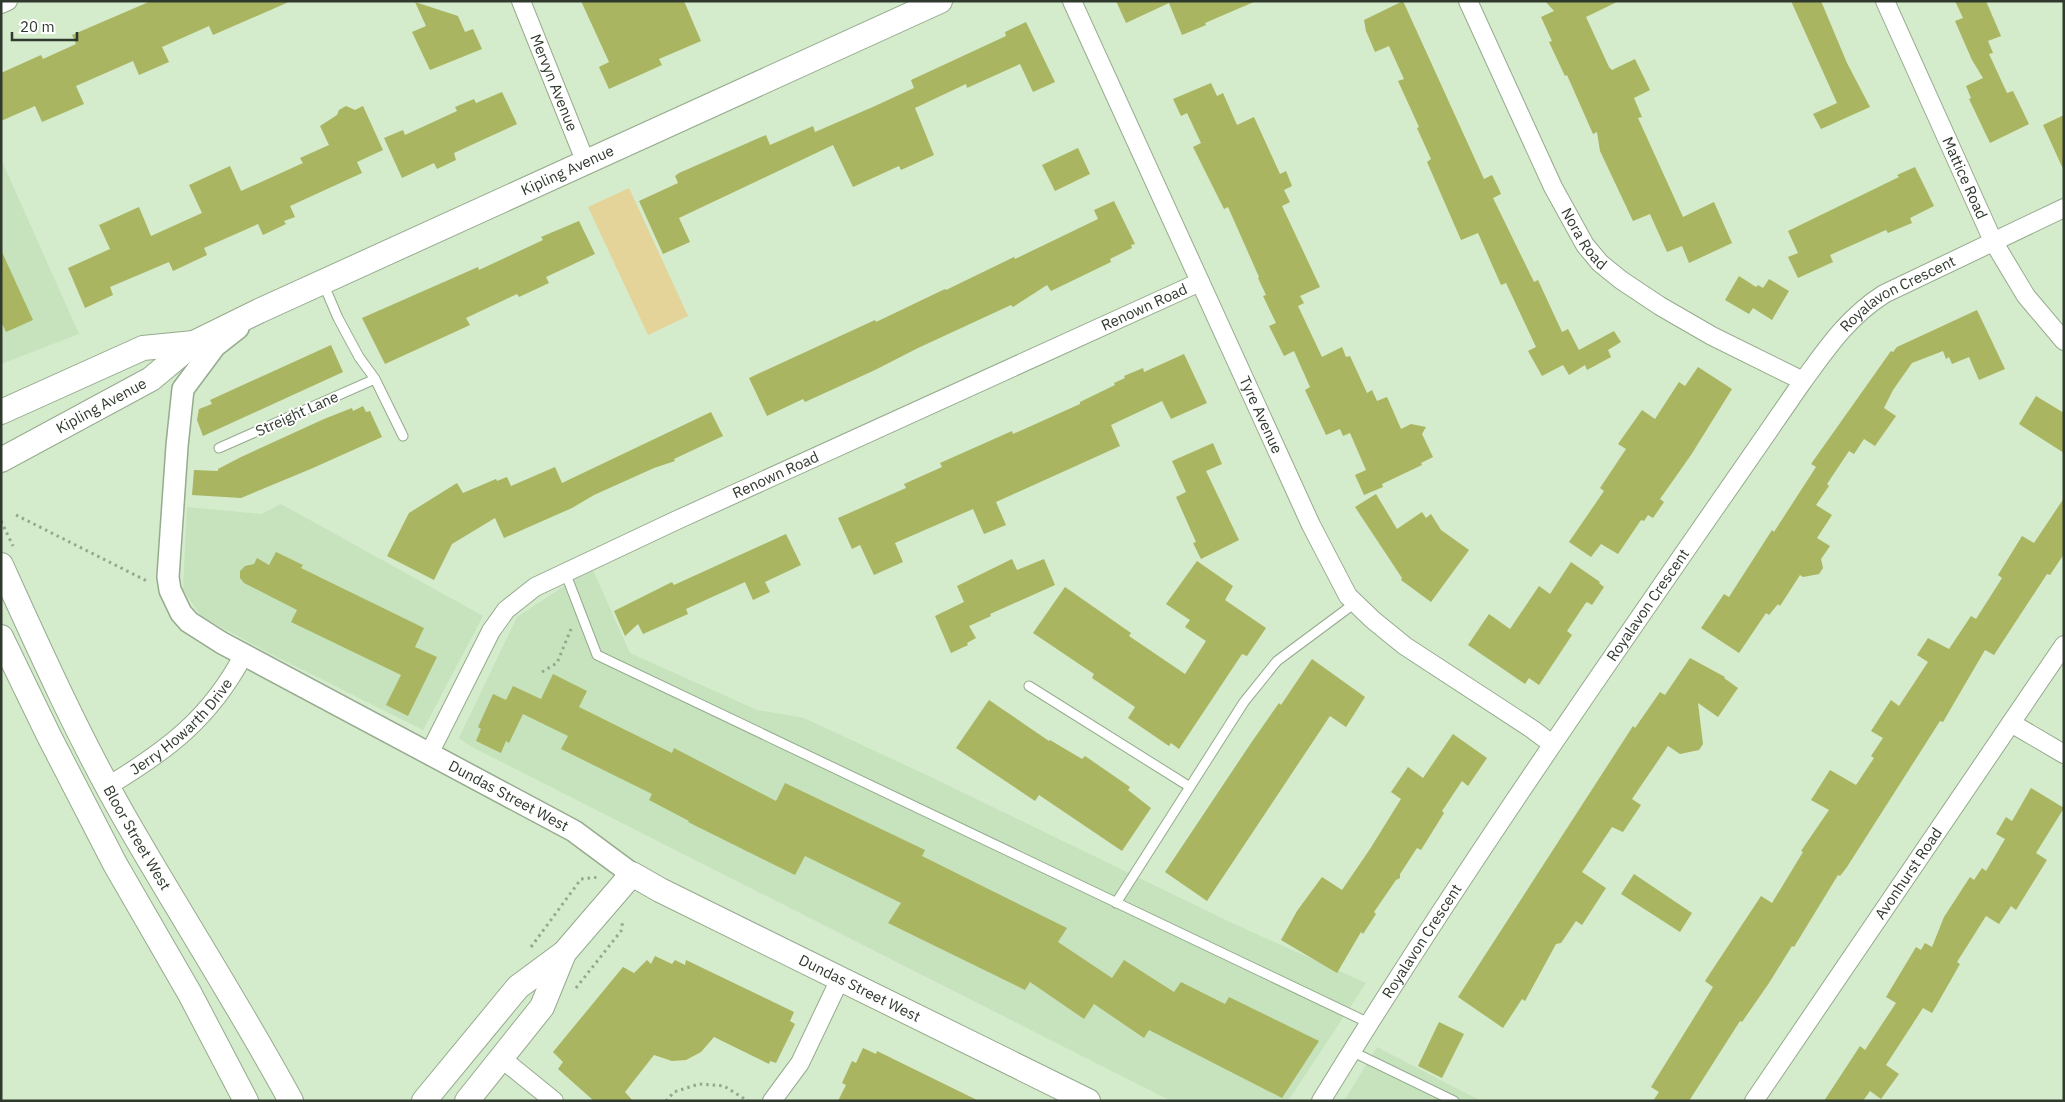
<svg xmlns="http://www.w3.org/2000/svg" width="2065" height="1102" font-family="'IBM Plex Sans',sans-serif">
  <style>
    .built { fill: #c6e3bd }
    .green { fill: #e5d49a }
    .building { fill: #a9b560 }
    .lines { fill: none; stroke-linecap: round; stroke-linejoin: round }
    .service-casing { stroke: #95ab8e; stroke-width: 11 }
    .minor-casing { stroke: #95ab8e; stroke-width: 20 }
    .tertiary-casing { stroke: #95ab8e; stroke-width: 24 }
    .secondary-casing { stroke: #95ab8e; stroke-width: 26 }
    .path { stroke: #95a78f; stroke-width: 3; stroke-dasharray: 2.5 4; stroke-linecap: butt }
    .service { stroke: #fff; stroke-width: 9 }
    .minor { stroke: #fff; stroke-width: 18 }
    .tertiary { stroke: #fff; stroke-width: 21 }
    .secondary { stroke: #fff; stroke-width: 24 }
    .labels { text-anchor: middle; stroke-width: 4; stroke-linejoin: round; paint-order: stroke }
    .street-label { font-size: 15px; fill: #2f392d; stroke: #fff }
  </style>
  <rect width="100%" height="100%" fill="#d4ebcc"/>
  <path class="built" d="M1 159 79 334 1 364Z
    M281 504 483 616 423 730 267 652 201 616 183 590 187 507 261 514Z
    M592 568 630 653 757 710 804 718 933 778 1232 923 1366 983 1288 1101H1171L470 746 459 738 517 617Z
    M1377 1047 1481 1101H1344Z"/>
  <path class="green" d="M629 188 688 316 648 335 588 207Z"/>
  <path class="building" d="M151 1H291L213 35 209 26 162 47 169 62 139 75 133 61 76 86 84 104 42 122 35 106 1 121V73L41 55 43 59 76 44 72 35Z
    M581 1H684L701 41 659 59 662 65 609 89 599 67 609 62Z
    M1116 1H1256L1205 23 1206 25 1182 35 1169 3 1126 23Z
    M1403 1 1484 179 1492 175 1498 187 1501 194 1493 198 1534 282 1538 280 1562 332 1568 329 1579 350 1614 331 1621 342 1608 350 1611 357 1587 370 1585 365 1569 375 1563 365 1542 376 1528 351 1536 347 1506 283 1501 285 1478 233 1461 240 1427 162 1431 159 1417 128 1419 127 1398 81 1404 79 1389 46 1375 52 1366 31 1364 20Z
    M1545 1H1619L1586 17 1609 67 1612 70 1635 59 1650 90 1634 98 1642 117 1638 118 1683 217 1714 202 1732 243 1689 263 1682 246 1667 252 1650 214 1633 221 1600 151 1597 132 1593 134 1567 75 1565 76 1549 42 1552 41 1541 17 1554 11Z
    M1791 1H1821L1847 63 1870 107 1821 129 1813 114 1837 103Z
    M1955 1H1986L2001 36 1988 41 1993 53 1989 54 2007 93 2013 91 2029 124 1990 143 1969 99 1971 98 1966 86 1983 78 1972 60 1955 21 1963 18Z
    M415 2 458 16 465 32 473 29 482 49 430 70 412 32 426 26Z
    M1026 22 1055 82 1033 92 1020 64 967 88 966 84 915 108 934 155 901 170 899 166 853 187 833 145 679 218 690 242 663 254 639 201 678 183 675 176 679 173 766 135 770 145 813 126 815 132 875 106 914 88 911 80 1006 36 1005 32Z
    M1211 83 1217 96 1223 93 1237 125 1254 117 1280 174 1286 171 1292 186 1284 190 1290 202 1282 206 1320 287 1300 296 1304 303 1298 306 1322 357 1342 347 1346 357 1350 356 1367 393 1372 390 1377 401 1387 397 1401 429 1411 424 1426 427 1422 434 1433 457 1421 463 1422 465 1382 484 1383 487 1364 495 1355 475 1366 470 1350 433 1343 436 1340 429 1326 435 1305 390 1310 387 1294 351 1284 356 1269 326 1276 323 1263 296 1266 295 1258 278 1259 277 1228 207 1224 209 1193 147 1201 143 1187 113 1181 116 1173 99Z
    M502 92 517 124 454 153 456 160 437 169 434 163 402 178 384 138 403 130 405 135 457 111 455 107 474 99 476 103Z
    M346 106 355 110 363 106 383 150 357 162 362 173 290 206 295 217 284 221 286 224 263 235 258 224 204 248 207 255 173 271 169 262 110 287 113 295 85 308 68 268 110 249 99 225 139 207 151 236 202 213 189 185 230 166 241 191 303 163 300 158 329 145 320 126 337 115 339 110Z
    M2064 115V171L2043 125Z
    M1078 148 1090 174 1055 191 1042 165Z
    M1915 167 1934 206 1910 218 1912 223 1888 233 1886 230 1830 255 1833 262 1798 278 1788 257 1798 253 1788 231 1899 177 1897 175Z
    M1114 201 1135 244 1131 245 1132 248 1110 259 1111 262 1051 291 1047 285 1013 307 1011 305 918 348 875 370 805 402 803 399 767 416 749 378 875 320 876 322 945 289 946 290 1014 257 1015 259 1098 219 1094 210Z
    M579 221 595 254 546 277 549 283 519 297 517 294 466 318 470 325 385 364 362 318 478 267 479 270 543 240 541 237Z
    M1 250 33 320 6 332 1 321Z
    M1739 276 1756 287 1758 285 1763 288 1769 279 1789 291 1772 320 1753 308 1749 314 1725 300Z
    M1977 310 2005 369 1979 380 1969 357 1952 364 1949 357 1946 359 1943 351 1912 363 1893 390 1884 408 1896 416 1875 446 1864 439 1854 454 1849 451 1827 484 1829 486 1816 505 1832 515 1817 538 1830 546 1821 559 1823 568 1819 574 1803 577 1800 575 1780 606 1778 604 1769 615 1766 613 1739 653 1701 628 1724 594 1729 597 1772 530 1774 532 1816 467 1811 464 1891 351 1893 352 1897 347Z
    M331 345 343 372 203 436 197 420 199 409 212 404 210 400Z
    M1184 354 1207 403 1171 419 1162 401 1111 425 1120 446 996 502 1006 525 984 534 973 509 895 543 903 562 874 575 860 545 852 549 838 518 906 488 904 484 942 467 940 463 1012 431 1013 434 1080 404V402L1115 385 1114 383 1125 378 1124 376 1143 368 1144 372Z
    M1698 367 1732 389 1691 455 1660 499 1664 502 1653 518 1648 515 1644 521 1641 520 1618 554 1601 544 1591 557 1569 542 1604 491 1600 488 1626 449 1618 444 1642 410 1655 419 1679 382 1685 386Z
    M2036 396 2064 413V453L2019 424Z
    M363 406 366 412 370 411 382 437 313 468 241 498 192 495 194 470 218 471V469L241 457 324 419 352 408 353 411Z
    M711 412 723 436 674 459 675 461 654 468 594 495 572 508 504 538 495 518 452 544 434 580 387 556 409 513 457 483 463 493 496 479 497 481 507 477 511 486 555 467 562 483Z
    M1213 443 1222 464 1206 471 1239 540 1201 559 1193 543 1196 542 1176 497 1186 492 1172 461Z
    M1376 494 1397 529 1422 512 1426 518 1431 514 1441 530 1469 550 1431 602 1401 580 1402 578 1355 507Z
    M2064 498V554L2050 575 2047 574 1994 655 1985 650 1943 722 1940 721 1847 867 1840 876 1838 875 1794 947 1792 946 1769 983 1742 1022 1740 1021 1689 1101H1653L1659 1092 1651 1087 1713 987 1705 981 1761 896 1772 903 1803 852 1801 851 1829 810 1811 800 1830 770 1856 785 1874 758 1871 756 1883 738 1871 731 1891 700 1899 706 1928 662 1917 655 1928 638 1949 649 1971 616 1976 619 1997 586 2002 578 1998 575 2022 536 2034 543Z
    M786 534 801 565 765 582 770 592 753 600 745 582 686 609 688 614 643 634 638 624 625 636 614 611 672 582 674 585Z
    M276 552 303 565 301 568 424 628 415 647 437 657 408 716 386 705 401 675 291 622 297 610 244 583 240 578V571L245 566 254 564 257 558 269 565Z
    M1012 559 1017 570 1044 559 1055 585 990 614 991 616 969 626 976 638 967 643 968 645 951 653 935 616 964 602 957 586Z
    M1197 561 1233 586 1225 600 1266 628 1247 656 1242 654 1179 749 1171 743 1169 746 1128 718 1135 707 1092 678 1094 674 1033 633 1065 587 1131 633 1129 636 1185 674 1206 641 1185 627 1190 620 1166 604Z
    M1571 562 1600 582 1599 583 1604 587 1592 605 1587 602 1585 604 1567 631 1572 635 1539 685 1529 678 1525 684 1468 645 1489 614 1510 629 1539 586 1550 594Z
    M1690 658 1725 677 1724 678 1738 688 1718 717 1698 703 1703 744 1699 750 1680 754 1668 746 1632 799 1641 805 1623 832 1612 827 1582 872 1606 888 1582 925 1576 921 1561 943 1556 944 1525 1001 1522 999 1503 1028 1458 997 1633 726 1635 728 1660 692 1665 695Z
    M1312 659 1365 697 1346 727 1330 716 1207 901 1165 872 1251 743 1279 703 1281 705Z
    M553 674 587 691 579 707 672 753 674 748 776 801 785 783 925 850 922 856 1067 928 1058 942 1112 978 1124 960 1174 992 1181 982 1225 1004 1229 997 1319 1041 1282 1098 1149 1030 1144 1038 1094 1004 1084 1019 1030 982 1025 990 888 923 901 903 805 856 795 875 688 822 689 821 649 800 652 794 561 749 568 736 523 714 509 743 506 741 501 753 476 741 481 729 478 727 493 694 506 700 513 686 541 699Z
    M989 700 1049 741 1050 740 1082 759 1085 756 1130 787 1128 790 1151 808 1122 851 1039 795 1035 801 956 748Z
    M1453 734 1487 758 1468 786 1462 781 1442 811 1444 813 1421 850 1417 848 1400 874V878L1396 880 1374 912 1376 914 1363 934 1361 932 1337 973 1281 940 1297 911 1322 877 1342 890 1370 849 1401 799 1391 792 1408 767 1423 778Z
    M2031 788 2064 808 2036 853 2047 860 2016 910 2011 906 1999 924 1986 916 1957 962 1960 964 1932 1013 1923 1008 1886 1065 1899 1074 1881 1099 1870 1091 1863 1101H1824L1860 1046 1865 1050 1896 1003 1886 997 1916 947 1921 950 1925 943 1932 947 1944 917 1970 877 1974 880 1982 868 1986 871 2005 839 1996 834 2006 817 2012 821Z
    M1634 874 1692 913 1680 932 1621 894Z
    M655 956 672 964 675 960 685 965 686 960 794 1012 790 1021 795 1024 776 1063 770 1061 769 1064 714 1037 701 1052 686 1060 672 1061 654 1055 625 1092 633 1101H594L558 1069 563 1062 553 1052 623 967 634 973 647 960 651 964Z
    M1439 1022 1464 1034 1442 1078 1418 1066Z
    M863 1048 876 1054 877 1051 979 1101H838L846 1085 842 1083 852 1061 856 1063Z"/>
  <g class="lines">
    <g class="service-casing">
      <path id="service" d="M323 283 338 318 359 357 375 379 403 436
        M219 448 375 379
        M565 572 597 655 1369 1023
        M1029 686 1190 787
        M1116 903 1244 702 1277 661 1355 603
        M1351 1051 1454 1101"/>
    </g>
    <g class="minor-casing">
      <g id="minor">
        <path id="s1" d="M521 1 586 163"/>
        <path id="s2" d="M1072 1 1311 525 1348 596 1373 620 1405 646 1532 729 1552 744"/>
        <path id="s3" d="M1468 1 1553 187 1585 245 1600 263 1621 280 1660 306 1712 336 1803 381"/>
        <path id="s4" d="M1885 1 1993 241 2026 296 2064 341"/>
        <path d="M1 4 8 1"/>
        <path d="M2011 723 2064 754"/>
        <path id="s5" d="M429 754 491 631 506 610 535 587 677 520 1200 282"/>
        <path id="s6" d="M108 786C168 750 210 718 243 656"/>
        <path d="M501 1058 554 1101"/>
        <path d="M772 1101 800 1063 840 979"/>
        <path id="s7" d="M1321 1101C1472 854 1639 619 1803 381 1828 347 1847 318 1884 294L2064 208"/>
        <path id="s8" d="M1754 1101 2064 645"/>
      </g>
    </g>
    <g class="tertiary-casing">
      <g id="tertiary">
        <path id="s9" d="M238 328 215 346 183 389 177 446 168 577 170 590 181 613 189 622 222 643 574 831 632 874"/>
      </g>
    </g>
    <g class="secondary-casing">
      <g id="secondary">
        <path d="M1 412 143 348 194 343"/>
        <path id="s10" d="M1 460 151 379 194 343 259 311 940 1"/>
        <path id="s11" d="M1 565C40 651 79 738 126 820 180 914 239 1005 291 1101"/>
        <path d="M1 637 49 736 115 864 190 994 246 1101"/>
        <path id="s12" d="M424 1101 518 987 564 953 632 874 660 890 1088 1101"/>
        <path d="M467 1101 542 1007 564 953"/>
      </g>
    </g>
    <path class="path" d="M16 515 147 581
      M1 521 13 546
      M542 672 557 663 571 629
      M531 947 581 879 600 877
      M576 988 621 931 623 920
      M666 1101 674 1092 699 1084 724 1086 748 1101"/>
    <use href="#service" class="service"/>
    <use href="#minor" class="minor"/>
    <use href="#tertiary" class="tertiary"/>
    <use href="#secondary" class="secondary"/>
  </g>
  <g class="labels">
    <g class="street-label">
      <text dy="5" stroke="none"><textPath href="#s1" startOffset="88">Mervyn Avenue</textPath></text>
      <text dy="5" stroke="none"><textPath href="#s10" startOffset="638">Kipling Avenue</textPath></text>
      <text dy="5" stroke="none"><textPath href="#s4" startOffset="194">Mattice Road</textPath></text>
      <text dy="5" stroke="none"><textPath href="#s3" startOffset="265">Nora Road</textPath></text>
      <text dy="5" stroke="none"><textPath href="#s7" startOffset="998">Royalavon Crescent</textPath></text>
      <text dy="5" stroke="none"><textPath href="#s5" startOffset="871">Renown Road</textPath></text>
      <text dy="5" stroke="none"><textPath href="#s10" startOffset="114">Kipling Avenue</textPath></text>
      <text transform="translate(297 414) rotate(-24)" y="5">Streight Lane</text>
      <text dy="5" stroke="none"><textPath href="#s2" startOffset="455">Tyre Avenue</textPath></text>
      <text dy="5" stroke="none"><textPath href="#s5" startOffset="466">Renown Road</textPath></text>
      <text dy="5" stroke="none"><textPath href="#s7" startOffset="594">Royalavon Crescent</textPath></text>
      <text dy="5" stroke="none"><textPath href="#s6" startOffset="95">Jerry Howarth Drive</textPath></text>
      <text dy="5" stroke="none"><textPath href="#s9" startOffset="686">Dundas Street West</textPath></text>
      <text dy="5" stroke="none"><textPath href="#s11" startOffset="305">Bloor Street West</textPath></text>
      <text dy="5" stroke="none"><textPath href="#s8" startOffset="275">Avonhurst Road</textPath></text>
      <text dy="5" stroke="none"><textPath href="#s7" startOffset="189">Royalavon Crescent</textPath></text>
      <text dy="5" stroke="none"><textPath href="#s12" startOffset="564">Dundas Street West</textPath></text>
    </g>
  </g>
  <rect width="2065" height="1102" fill="none" stroke="#2f392d" stroke-width="5"/>
  <path d="M12 32v8h65v-8" fill="none" stroke="#2f392d" stroke-width="2.5"/>
  <text x="20" y="32" font-size="15" fill="#2f392d" stroke="#ffffff" stroke-width="4" paint-order="stroke">20 m</text>
</svg>
